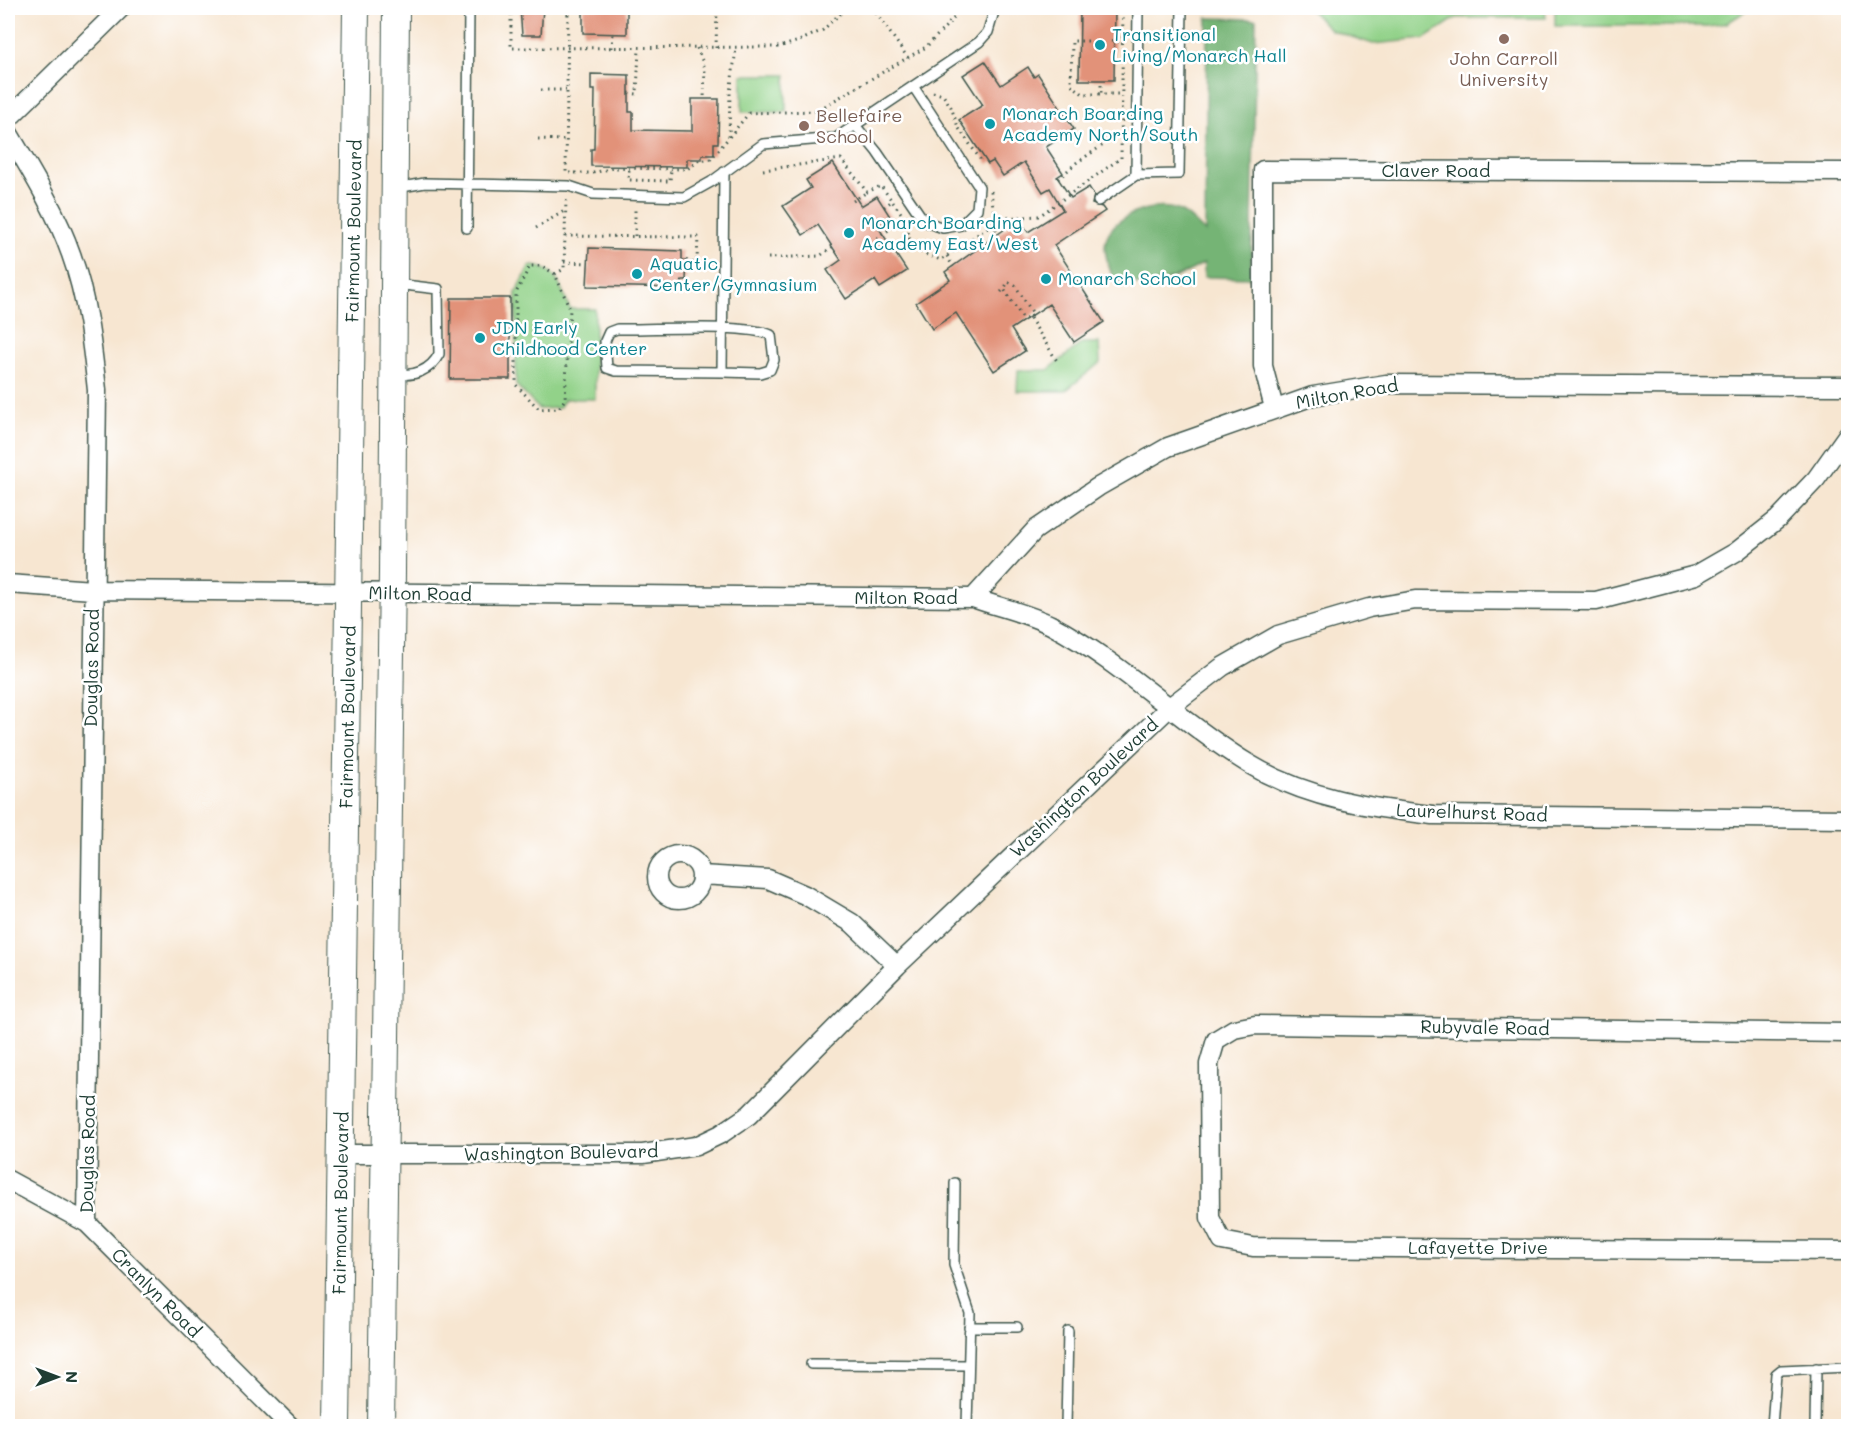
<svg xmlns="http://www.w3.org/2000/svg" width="1856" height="1434" font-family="Mali,sans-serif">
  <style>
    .green { fill: #92d289; stroke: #58885e; stroke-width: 1.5 }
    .forest { fill: #75b475; stroke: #4a7854; stroke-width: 1.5 }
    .building { fill: #e29279 }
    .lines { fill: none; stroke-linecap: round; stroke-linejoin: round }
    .service-casing { stroke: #3f564c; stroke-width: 12 }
    .minor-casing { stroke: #3f564c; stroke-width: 21 }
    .secondary-casing { stroke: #3f564c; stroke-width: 28 }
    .path { stroke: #3f564c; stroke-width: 3; stroke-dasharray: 1.5 4.5; stroke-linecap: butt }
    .service { stroke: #fff; stroke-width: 9 }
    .minor { stroke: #fff; stroke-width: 18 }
    .secondary { stroke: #fff; stroke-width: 26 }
    .education-dot { fill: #8d6e63; stroke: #fff; stroke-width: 2 }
    .culture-dot { fill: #0f9aa8; stroke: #fff; stroke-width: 2 }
    .labels { text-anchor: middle; stroke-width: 5; stroke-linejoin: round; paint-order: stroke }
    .culture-label { font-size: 18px; fill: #0d838f; stroke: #fff; text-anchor: start }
    .education-label { font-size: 18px; fill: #785e54; stroke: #fff }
    .street-label { font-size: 18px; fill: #1f3d34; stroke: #fff }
  </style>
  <rect width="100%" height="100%" fill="#fff"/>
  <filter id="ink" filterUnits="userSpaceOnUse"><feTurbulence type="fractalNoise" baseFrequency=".0167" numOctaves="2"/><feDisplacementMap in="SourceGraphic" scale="12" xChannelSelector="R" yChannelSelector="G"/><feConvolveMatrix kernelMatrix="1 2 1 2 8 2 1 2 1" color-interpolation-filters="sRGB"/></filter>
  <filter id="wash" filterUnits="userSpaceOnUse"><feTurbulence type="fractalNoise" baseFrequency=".008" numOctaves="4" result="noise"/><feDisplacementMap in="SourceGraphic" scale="24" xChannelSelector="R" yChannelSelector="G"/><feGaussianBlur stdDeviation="1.35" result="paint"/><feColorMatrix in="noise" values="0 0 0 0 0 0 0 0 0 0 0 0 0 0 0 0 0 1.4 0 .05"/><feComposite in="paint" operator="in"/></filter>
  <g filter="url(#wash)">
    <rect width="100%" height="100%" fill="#f7e6d1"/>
    <path class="green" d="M1308 8H1545L1546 18H1456L1424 39 1373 44 1331 30Z
      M1555 8H1751L1727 23 1708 26H1555Z
      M742 75H786V112H742Z
      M530 266C557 266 560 287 570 309H595V399H565L559 408 539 409 516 385V293Z
      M1082 343H1099L1100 363 1065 391H1017L1018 370H1048Z"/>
    <path class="forest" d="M1207 18 1256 19 1251 278 1204 277V263C1176 280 1144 292 1113 279 1110 269 1105 257 1105 247 1105 216 1156 200 1180 211 1190 216 1197 225 1205 232Z"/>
    <g id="blocks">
      <path class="building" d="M520 8H543L541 35H522Z
        M583 8H627V34L583 33Z
        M1080 8H1115L1114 80H1079Z
        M985 61 1001 85 1028 67 1034 77 1038 74 1074 129 1046 147 1063 173 1057 177 1071 198 1089 187 1094 195 1092 204 1102 207 1105 211 1054 245 1104 322 1074 342 1049 304 1011 329 1025 351 994 371 956 313 932 329 916 303 950 280 945 272 1019 219 1028 232 1063 210 1050 188 1043 192 1024 162 1003 176 993 161 988 164 959 120 983 105 963 75Z
        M591 74 629 75V112H633V130L692 131V99H719L718 143H714V155H702V159H687V167L591 166V149H594L595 90H591Z
        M833 163 861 206 877 196 891 218 878 227 907 271 880 288 875 280 846 299 827 270 841 260 818 225 803 235 783 206 811 188 806 180Z
        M589 248 682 251V260H687L686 280H682L681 288 587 286Z
        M451 298H510V379H450Z"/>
    </g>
  </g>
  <g filter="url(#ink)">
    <use href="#blocks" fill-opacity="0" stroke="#3f564c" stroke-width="1.5"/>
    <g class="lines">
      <g class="service-casing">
        <path id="service" d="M1138 8 1136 175 1179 174 1182 8
          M855 125 877 152 924 221 943 228 961 225 977 209 979 187 913 86
          M396 188 425 183 569 186 593 194 684 197 711 182 763 144 836 138 979 42 988 32 995 8
          M1098 201 1136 175
          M467 228 469 8
          M722 372 760 373 770 370 774 360 771 335C745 323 651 330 617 329L609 332 605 341 607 368 616 371 722 372 724 172
          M395 373C413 378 431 370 439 354L438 289 396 284
          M955 1183 954 1265 970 1313 967 1426
          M969 1327H1017
          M811 1364 967 1365
          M1066 1426 1068 1331
          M1772 1426 1776 1374 1781 1370 1848 1367
          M1815 1426 1816 1368"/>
      </g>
      <g class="minor-casing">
        <path id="minor" d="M8 119 121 8
          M8 132C31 171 56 211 71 254 87 298 92 344 97 390L87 1223
          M1274 408 1263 366V170L1848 172
          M8 584 93 590 973 598 1035 530 1098 487 1168 447 1313 396 1386 384 1848 386
          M973 598C998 607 1027 613 1051 625 1123 663 1180 722 1249 764 1305 798 1370 808 1433 815L1848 819
          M657 877a22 22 0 1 1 44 0a22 22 0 1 1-44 0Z
          M701 875 768 879 805 895 852 923 897 966
          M1848 1033 1255 1025 1234 1029 1216 1040 1209 1064 1210 1218 1222 1241 1253 1247 1848 1251
          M342 1154H643L696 1146 721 1134 749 1115 897 966 1171 706 1222 667 1278 635 1369 608 1416 600 1596 601 1696 575 1736 552 1778 519 1816 479 1848 434
          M8 1180 87 1223 290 1426"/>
      </g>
      <g class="secondary-casing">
        <path id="secondary" d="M337 1426 356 8
          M381 1426 392 572 396 8"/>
      </g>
      <path class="path" d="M511 8V48L779 47 799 41 823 30 846 8
        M568 8 566 173H593L613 168 687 169 699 161 711 159 749 113 816 111 926 47 955 17 956 8
        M864 8 876 13 875 8
        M876 13 908 58
        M1088 41H1072L1071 84 1083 94H1122
        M1111 41 1122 42
        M612 48 613 33
        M697 48 705 68 704 99
        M716 48 717 8
        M1101 85V94
        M541 90H566
        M933 92 943 95 951 107 958 127 980 159V164
        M629 93 637 94 639 48
        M729 137 730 93 736 49
        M538 139 566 140
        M629 170 628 180 670 181 671 170
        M763 170 841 159 867 192 881 186 901 213
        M1058 179 1076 163 1120 134
        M991 191 995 222
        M853 201 867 192
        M884 207 892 201
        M907 220 909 238 922 253 941 260 1001 218 1039 216 1121 158 1123 8
        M992 224 998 233
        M536 228 566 210
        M565 236 698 237 697 260H692V268H686
        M635 236V209
        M877 238 906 218
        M947 256 953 267
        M768 258 820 256 832 247
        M564 262 588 263
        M555 274 542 266H530L516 293V385L539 409 559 408 565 399 570 309 555 274 564 269 566 200
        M1001 292 1004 289 1023 319 1030 318 1032 312 1015 285 1008 282 1004 289
        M1030 318 1057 361"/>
      <use href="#service" class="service"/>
      <use href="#minor" class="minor"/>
      <use href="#secondary" class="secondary"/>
    </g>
  </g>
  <g class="education-dot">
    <circle cx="1504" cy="39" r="6"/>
    <circle cx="804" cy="126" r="6"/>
  </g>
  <g class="culture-dot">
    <circle cx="1100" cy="45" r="6"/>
    <circle cx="990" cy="124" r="6"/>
    <circle cx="849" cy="233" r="6"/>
    <circle cx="637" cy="274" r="6"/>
    <circle cx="1046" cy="279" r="6"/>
    <circle cx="480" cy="338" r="6"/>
  </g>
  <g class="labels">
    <g class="culture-label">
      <text x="1112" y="41">Transitional<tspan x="1112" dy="21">Living/Monarch Hall</tspan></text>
      <text x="1002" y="120">Monarch Boarding<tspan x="1002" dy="21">Academy North/South</tspan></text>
      <text x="861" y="229">Monarch Boarding<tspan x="861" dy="21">Academy East/West</tspan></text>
      <text x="649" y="270">Aquatic<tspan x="649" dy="21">Center/Gymnasium</tspan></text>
      <text x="1058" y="285">Monarch School</text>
      <text x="492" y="334">JDN Early<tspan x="492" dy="21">Childhood Center</tspan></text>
    </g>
    <g class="education-label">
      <text x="1504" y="65">John Carroll<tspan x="1504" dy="21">University</tspan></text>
      <text x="816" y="122" text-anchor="start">Bellefaire<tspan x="816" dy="21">School</tspan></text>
    </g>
    <g class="street-label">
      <text x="1436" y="177">Claver Road</text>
      <text transform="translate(354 231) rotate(-89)" y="6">Fairmount Boulevard</text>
      <text transform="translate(1347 394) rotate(-10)" y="6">Milton Road</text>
      <text transform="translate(420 594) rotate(1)" y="6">Milton Road</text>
      <text x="906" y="604">Milton Road</text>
      <text transform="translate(92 668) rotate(-89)" y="6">Douglas Road</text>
      <text transform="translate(348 717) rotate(-89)" y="6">Fairmount Boulevard</text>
      <text transform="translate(1084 788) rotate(-43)" y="6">Washington Boulevard</text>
      <text transform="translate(1472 813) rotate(2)" y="6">Laurelhurst Road</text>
      <text transform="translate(1485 1028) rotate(1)" y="6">Rubyvale Road</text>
      <text transform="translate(561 1153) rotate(-1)" y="6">Washington Boulevard</text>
      <text transform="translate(88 1154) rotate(-89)" y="6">Douglas Road</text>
      <text transform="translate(341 1203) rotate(-89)" y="6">Fairmount Boulevard</text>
      <text x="1478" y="1254">Lafayette Drive</text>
      <text transform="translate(156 1293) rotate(45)" y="6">Cranlyn Road</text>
    </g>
  </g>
  <rect width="1856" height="1434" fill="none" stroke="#fff" stroke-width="30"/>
  <g transform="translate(57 1377) rotate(90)" stroke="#ffffff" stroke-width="4.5" paint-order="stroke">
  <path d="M0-4.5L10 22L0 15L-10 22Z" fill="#1f3d34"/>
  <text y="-9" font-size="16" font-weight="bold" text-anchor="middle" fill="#1f3d34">N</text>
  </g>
</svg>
